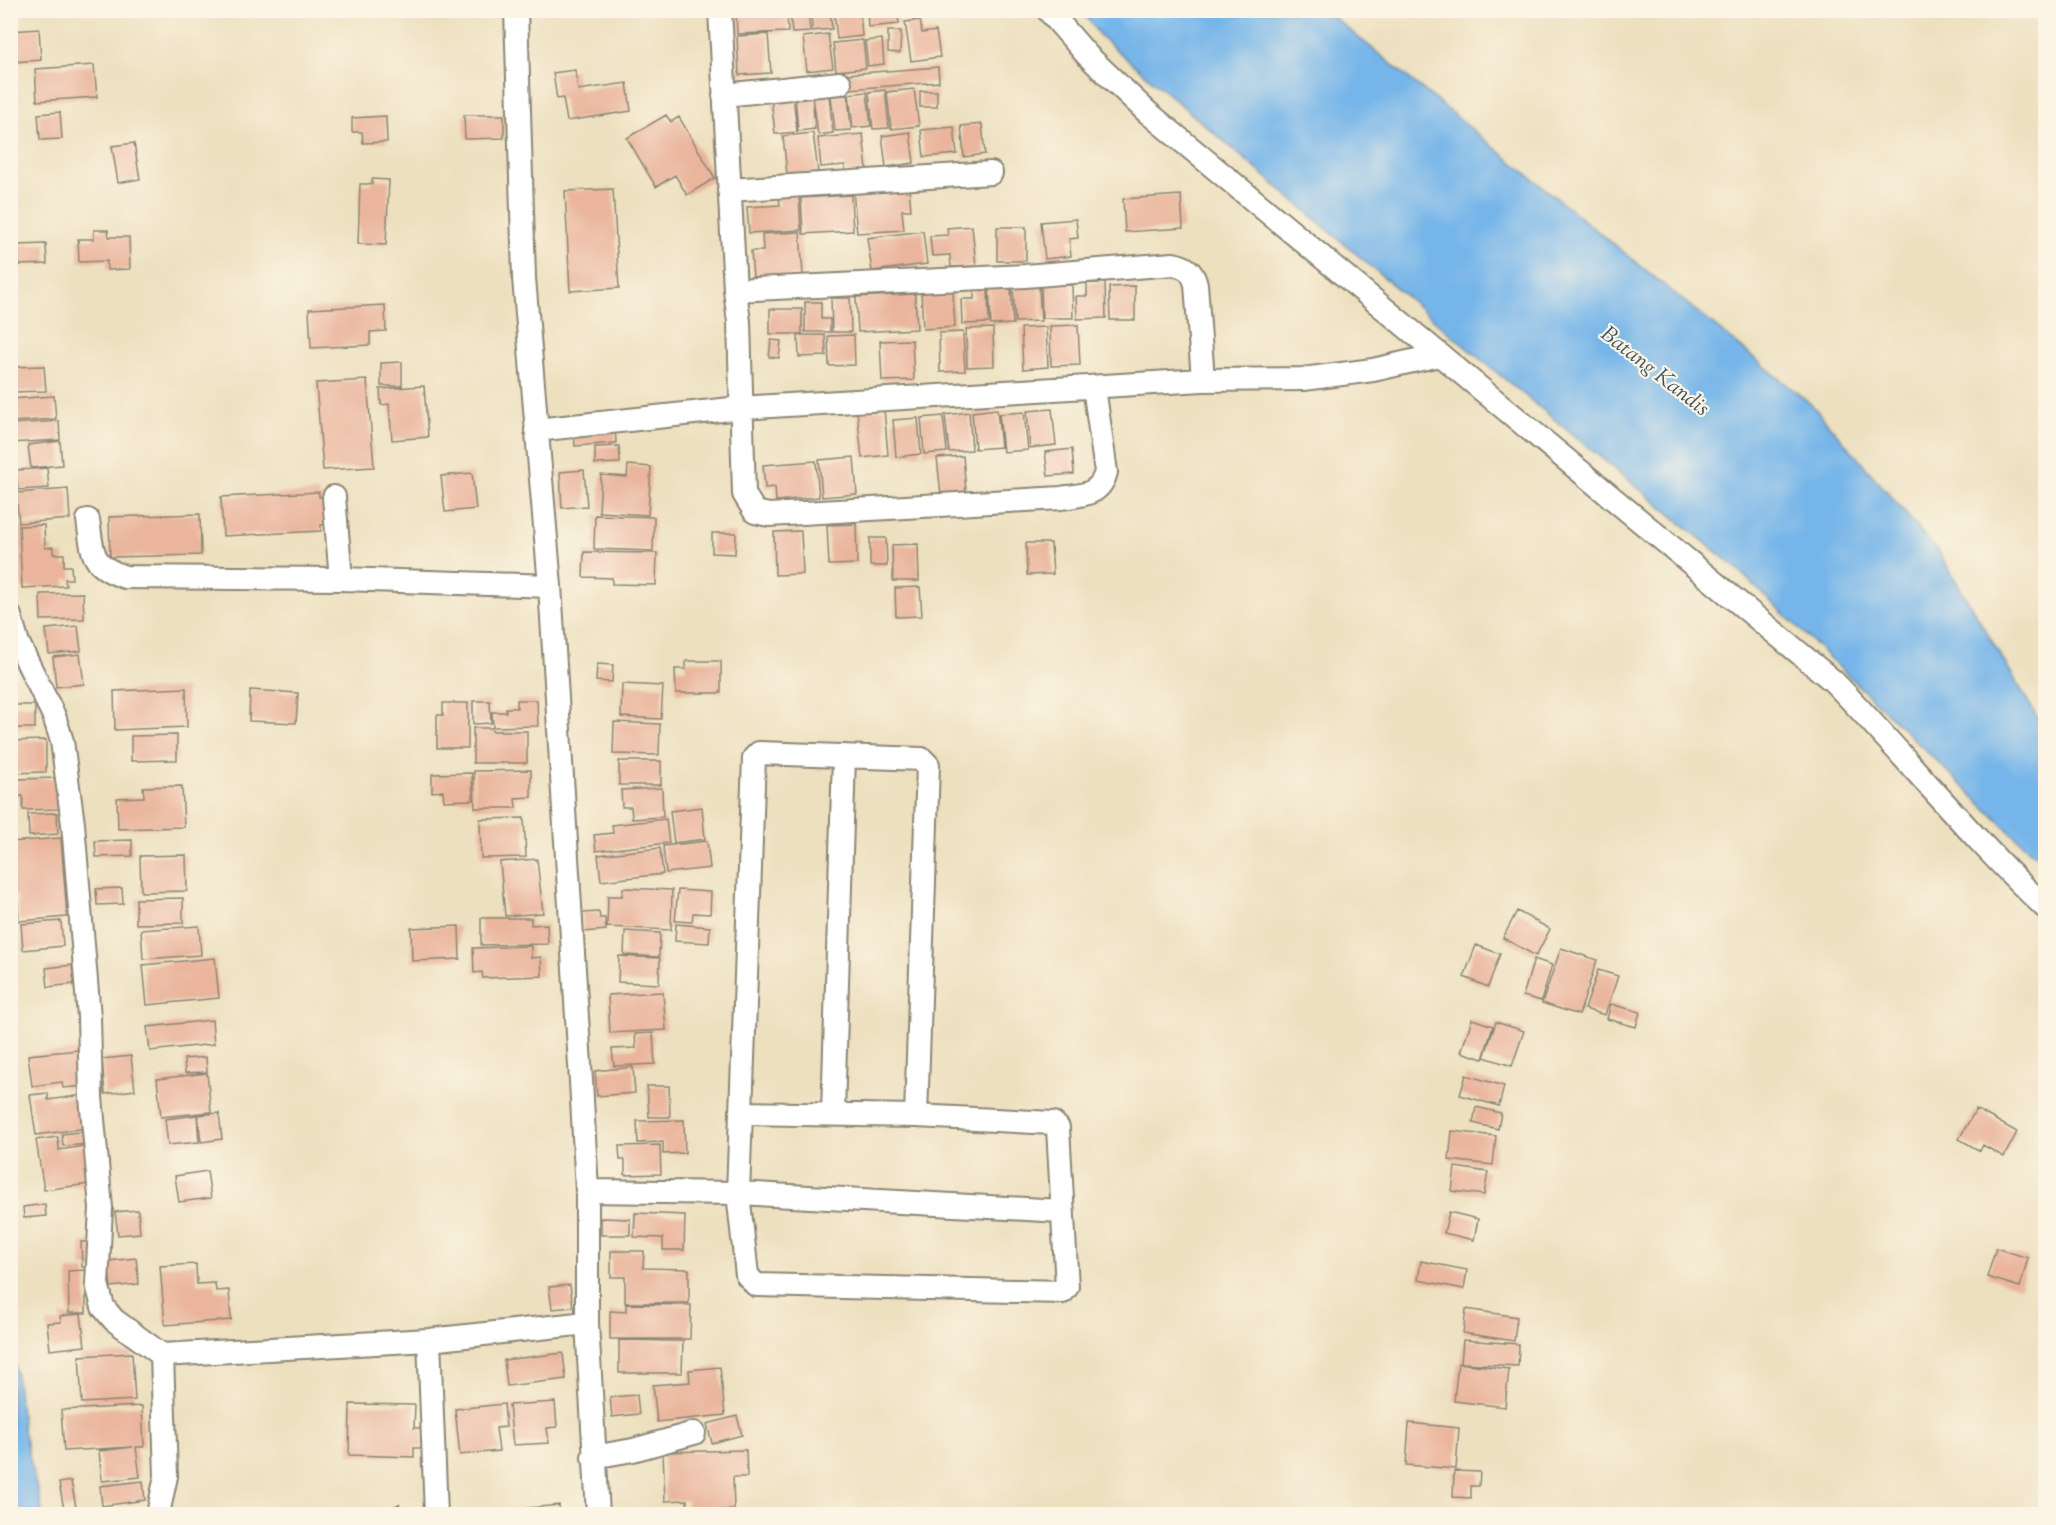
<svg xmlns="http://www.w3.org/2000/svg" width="2056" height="1525" font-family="'Sorts Mill Goudy',serif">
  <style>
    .water { fill: #76b5e9; stroke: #50708a; stroke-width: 1.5 }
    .building { fill: #eab59c }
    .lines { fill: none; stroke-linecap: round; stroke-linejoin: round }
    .minor-casing { stroke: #8c8675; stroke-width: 26 }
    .minor { stroke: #fff; stroke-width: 22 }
    .labels { text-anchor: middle; stroke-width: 4.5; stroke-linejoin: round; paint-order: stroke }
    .water-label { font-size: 22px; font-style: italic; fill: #425464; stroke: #fcf5e5 }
  </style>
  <rect width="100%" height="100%" fill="#fcf5e5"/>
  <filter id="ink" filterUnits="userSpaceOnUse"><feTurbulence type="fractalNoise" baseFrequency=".0167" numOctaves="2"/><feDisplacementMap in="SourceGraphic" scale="12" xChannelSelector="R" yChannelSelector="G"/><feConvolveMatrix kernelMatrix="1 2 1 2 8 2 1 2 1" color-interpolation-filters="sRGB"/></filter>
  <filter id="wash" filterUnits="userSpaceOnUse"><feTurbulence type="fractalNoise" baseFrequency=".008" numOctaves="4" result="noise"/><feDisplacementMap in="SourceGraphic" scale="24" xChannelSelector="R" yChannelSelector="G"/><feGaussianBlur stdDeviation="1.35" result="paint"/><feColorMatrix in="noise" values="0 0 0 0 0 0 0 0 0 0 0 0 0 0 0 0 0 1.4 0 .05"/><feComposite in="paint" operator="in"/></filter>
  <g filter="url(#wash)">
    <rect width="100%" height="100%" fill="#ede0bf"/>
    <path class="water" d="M1082 11H1326L1812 405 1938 551 2045 730V860L2031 852 1736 568 1467 348 1100 36Z
      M11 1335 23 1430 43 1514H11Z"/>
    <g id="blocks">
      <path class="building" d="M465 10H499V13L465 15Z
        M736 10H787L788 32 737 34Z
        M790 10H808L810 32 792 33Z
        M811 10H830L832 29 812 31Z
        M834 10H860L862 36 837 39Z
        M867 10H897L899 24 868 27Z
        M900 10H934V13L900 16Z
        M920 20 922 33 936 31 940 57 911 61 905 22Z
        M39 29 41 60 13 62 11 31Z
        M888 31H901L900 53 888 52Z
        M768 34 771 73 739 75 737 36Z
        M828 34 833 68 807 71 803 37Z
        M882 39 884 64 868 66 865 41Z
        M863 40 866 68 836 71 833 43Z
        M94 65 97 97 37 101 35 69Z
        M938 67 939 82 850 89 848 74Z
        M575 70 578 90 627 83 631 111 567 121 563 98 557 99 553 73Z
        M914 89 919 126 891 129 887 92Z
        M885 90 889 128 873 129 869 92Z
        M920 91H937V107H920Z
        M812 92 815 129 798 131 795 94Z
        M867 92 871 126 853 128 849 94Z
        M793 95 797 132 775 134 771 97Z
        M829 95 833 133 818 135 813 96Z
        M848 95 851 130 835 131 831 96Z
        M60 112 62 139 40 140 38 114Z
        M464 115H504V138L465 139Z
        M666 115 671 122 679 117 715 178 687 195 675 175 656 187 627 138Z
        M386 116 387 142 363 143 362 132H352V118Z
        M982 124 985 154 964 157 961 126Z
        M954 127 957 154 924 157 921 130Z
        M910 132 914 163 886 167 882 136Z
        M813 133 818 172 787 175 783 136Z
        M863 134 867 170 845 173V165L821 167 818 138Z
        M134 143 140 179 118 183 112 146Z
        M372 179 389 180 386 245 358 244 360 184H372Z
        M909 187 911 210H902L904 230 857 233 853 190Z
        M613 189 619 288 570 291 565 191Z
        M851 195 853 231 803 234 801 198Z
        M1181 195 1183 228 1125 232 1123 199Z
        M799 196 801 230 749 233 747 207 780 205 779 197Z
        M1076 219 1078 238 1069 239 1071 256 1045 259 1041 222Z
        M972 226 976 266 951 267 950 255 932 256 930 236 948 235 947 228Z
        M997 227H1026V261H997Z
        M94 230H108L109 237H129L130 269 107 270V261L79 262 78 239H94Z
        M923 231 927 264 872 271 867 238Z
        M800 232 803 275 753 278 751 251H763L762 234Z
        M46 244 47 264 19 265 18 245Z
        M1087 283H1105L1106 318 1077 319 1076 296H1087Z
        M1041 285H1072L1073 318H1042Z
        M1135 286V320H1110L1109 287Z
        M1039 287 1041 321 1015 322 1013 288Z
        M974 288H988L989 323 962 324 961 299H974Z
        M1011 288 1013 324 991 325 989 289Z
        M953 291 955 327 923 329 921 292Z
        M915 294 917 329 858 332 856 297Z
        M831 298H850L851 332H832Z
        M805 302H821V319H830V332H805Z
        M385 305 386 331 370 332V345L311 348 309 309Z
        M770 309H802V334H770Z
        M1078 325 1080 365 1051 366 1050 326Z
        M1046 327 1048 367 1023 369 1021 328Z
        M993 328 994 366 967 367 966 329Z
        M963 332 965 371 940 372 939 333Z
        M798 335H825L826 356 799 357Z
        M854 335 855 365 829 366 828 336Z
        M771 340 781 341 779 358 769 357Z
        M912 340 914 380 882 381 880 341Z
        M402 362V386H381V363Z
        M44 366 46 391 12 392 11 367Z
        M367 380 374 467 323 470 316 383Z
        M424 386 428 437 392 440 389 404 381 405 380 389Z
        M54 396 56 419 10 422V399Z
        M884 409 888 455 862 458 857 411Z
        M997 409 1001 447 975 449 972 412Z
        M1052 409 1056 445 1030 448 1027 411Z
        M969 412 972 450 949 452 945 415Z
        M1024 412 1028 450 1003 452 999 414Z
        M943 416 947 452 924 454 921 418Z
        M918 418 921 454 896 457 893 420Z
        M59 421 60 440 10 443V424Z
        M615 427 616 443 575 446 574 430Z
        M60 441 62 465 31 468 28 445Z
        M619 446 620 463 595 464V447Z
        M1072 449 1074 474 1048 476 1045 452Z
        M963 456 966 492 941 495 937 458Z
        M854 457 857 494 822 497 819 460Z
        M816 461 819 497 776 501 775 487 765 488 763 465Z
        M628 465 651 467 648 515 599 512 601 475 627 477Z
        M47 468 49 488 18 490 16 470Z
        M584 470 587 506 562 508 560 472Z
        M472 473 476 509 445 512 441 476Z
        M68 489 70 519 19 523 16 493Z
        M319 492V497L330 496 331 524 321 525V531L223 536 221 497Z
        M200 514 201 555 110 557 109 517Z
        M595 515 654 517 653 551 594 549Z
        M856 524 857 564 829 565 827 525Z
        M44 525 45 548 53 547V554H64V566H71L72 579H65L66 586 22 588 19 526Z
        M801 531 803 574 775 575 774 532Z
        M712 533H736L735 554 712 553Z
        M870 538H886L887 566H870Z
        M1026 543H1051L1053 574 1027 575Z
        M918 544 919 581H893L892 545Z
        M584 552 657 553 656 585 612 584V578L583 577Z
        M920 587 922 616 896 617 895 588Z
        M83 593 84 619 41 620 40 594Z
        M78 626 81 651 49 654 46 629Z
        M80 654 84 684 56 687 53 657Z
        M686 661H721V693H676L675 669H686Z
        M597 664 613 665 612 682 596 681Z
        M622 684 663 686 661 719 621 717Z
        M186 688 187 727 115 730 114 691Z
        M250 690 298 693 296 723 249 721Z
        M517 700H537L538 726 493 727 492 712H506V708H517Z
        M473 701H490L491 723 473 724Z
        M443 703H468V748H437V715H443Z
        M10 705H35V728H10Z
        M614 722 660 724 659 755 613 754Z
        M473 728H492V731H527V763H473Z
        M177 735V760L131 761V736Z
        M46 740V772L10 773V741Z
        M619 761H661V785H619Z
        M531 770V797L515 798 516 808H475L474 771Z
        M472 773 473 800 444 801 443 791 432 792V774Z
        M58 778 59 809 23 810V796H15L14 779Z
        M182 786 184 827 118 829 117 798 144 797 143 787Z
        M662 788 663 817 632 819 631 807H622L621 790Z
        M702 807 705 839 674 843 670 811Z
        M57 813 58 834 29 836 28 814Z
        M524 818 526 857 481 858 480 819Z
        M666 819 669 843 596 851 594 835 613 833 612 825Z
        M61 838 67 917 19 921 17 895H10V842Z
        M132 840V856L96 857 95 841Z
        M707 841 710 868 666 873 663 846Z
        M660 848 663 874 601 881 598 855Z
        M186 855 187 891 141 892 140 856Z
        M537 859 543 913 505 916 500 862Z
        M122 888 123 904 97 905 96 889Z
        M623 888 672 890 671 930 607 927 608 896H622Z
        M678 890 711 892 710 914 693 913 692 922 675 921Z
        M183 898V923L136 924V899Z
        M1517 911 1550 929 1536 956 1503 938Z
        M599 912 600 918H605L606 930 583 932 582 913Z
        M481 918H531V925L547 924 548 944 481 945Z
        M61 921 63 946 23 950 21 924Z
        M676 924 710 927 709 943 675 941Z
        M199 926 201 955 143 959 141 930Z
        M459 926 460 959 412 961 411 928Z
        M625 931 660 933 659 957 624 955Z
        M1476 945 1500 954 1488 987 1464 977Z
        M531 946V958L541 957 542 976 483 978 482 972 474 973 473 948Z
        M1561 948 1597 960 1579 1015 1542 1003Z
        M619 956 660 958 659 984 618 982Z
        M215 958 219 998 147 1005 143 965Z
        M1534 959 1552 965 1541 1001 1523 996Z
        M72 965 74 984 48 987 46 968Z
        M1598 970 1618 976 1605 1015 1585 1009Z
        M663 992 666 1030 610 1033 608 995Z
        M1611 1004 1640 1012 1636 1027 1607 1019Z
        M1472 1019 1493 1026 1483 1059 1461 1052Z
        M212 1020 214 1044 150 1051 147 1027Z
        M1496 1022 1524 1031 1512 1066 1484 1057Z
        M653 1033 655 1064 614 1066 612 1049 636 1048 635 1034Z
        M78 1050 83 1086 63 1088 62 1082 32 1086 28 1055Z
        M131 1056 135 1090 105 1094 102 1059Z
        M206 1057 207 1072 185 1073 184 1059Z
        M633 1067 635 1093 597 1096 595 1071Z
        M207 1073 211 1112 161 1117 157 1079Z
        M1466 1075 1504 1086 1499 1106 1460 1095Z
        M647 1086H669L670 1117H649Z
        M48 1093V1100L83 1095 87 1128 36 1135 30 1095Z
        M1476 1107 1501 1113 1498 1129 1473 1123Z
        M1976 1109 2017 1132 2004 1157 1983 1145 1980 1151 1959 1139Z
        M219 1113 222 1139 201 1142 198 1115Z
        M197 1115 199 1142 168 1145 165 1119Z
        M684 1120 685 1153 663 1154V1142L638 1143 637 1121Z
        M88 1131 89 1144 63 1146 62 1134Z
        M1452 1131 1496 1136 1493 1165 1449 1160Z
        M58 1137 59 1150 90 1145 96 1183 44 1190 36 1140Z
        M660 1145 661 1174 625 1175V1160H620L619 1146Z
        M1455 1167 1488 1172 1484 1195 1452 1191Z
        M207 1171 211 1198 179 1202 175 1176Z
        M45 1204 46 1216 24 1218 23 1207Z
        M138 1210 140 1233 118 1235 115 1212Z
        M1449 1212 1478 1219 1474 1240 1444 1233Z
        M635 1213 685 1215 684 1250H663V1238L634 1237Z
        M601 1218 630 1219V1235H601Z
        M95 1241 96 1267H82L81 1242Z
        M1996 1248 2028 1258 2020 1287 1987 1277Z
        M611 1251H644L643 1268 689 1269V1303H625V1277H611Z
        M136 1258 139 1284 111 1287 108 1261Z
        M1421 1261 1467 1270 1464 1289 1418 1280Z
        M196 1264 197 1284 215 1283 216 1291 229 1290 231 1320 165 1325 160 1266Z
        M86 1270V1313H69L68 1271Z
        M570 1285 573 1307 552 1309 549 1287Z
        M626 1304 691 1305 690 1339H610V1311L626 1312Z
        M1466 1309 1517 1317 1514 1341 1463 1333Z
        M81 1314 85 1346 50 1350 47 1323 61 1322 60 1316Z
        M619 1340 683 1341 682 1373H619Z
        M1463 1340 1519 1344 1518 1366 1461 1363Z
        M132 1353 135 1400 82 1403 79 1356Z
        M563 1353 566 1379 507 1386 504 1360Z
        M1458 1363 1509 1369 1505 1407 1454 1401Z
        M720 1367 725 1415 657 1422 653 1385 690 1382 689 1370Z
        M637 1395 639 1414 612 1417 610 1397Z
        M555 1402 557 1427 547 1428 549 1443 513 1445 509 1405Z
        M350 1404 415 1405 414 1428H423L422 1448H414V1457L349 1455Z
        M504 1404 506 1427 496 1428 499 1451 460 1455 455 1409Z
        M142 1406 144 1447H136L140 1477 102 1481 99 1451 133 1447 64 1451 61 1410Z
        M737 1416 742 1435 712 1443 707 1424Z
        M1409 1423 1459 1428 1456 1469 1406 1465Z
        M746 1450 747 1477H733L734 1510 688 1511 687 1500 665 1501 663 1452Z
        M1454 1471 1480 1472 1479 1486H1471V1498L1453 1497Z
        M71 1481 76 1507 64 1509 59 1483Z
        M143 1481 145 1500 102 1506 100 1486Z
        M399 1504 404 1514H379Z
        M559 1505 560 1514H520V1509Z"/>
    </g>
  </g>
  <g filter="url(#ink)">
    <use href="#blocks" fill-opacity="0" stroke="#8c8675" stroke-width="1.5"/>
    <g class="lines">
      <g class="minor-casing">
        <path id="minor" d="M516 10 524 278 550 586 581 1081 587 1191V1323
          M720 10 735 290 739 322 744 494 755 512 769 515 1061 498C1081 495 1100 496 1106 472L1094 387
          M1048 10 1087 55 1146 111 1833 681C1905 755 1970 837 2046 908
          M724 95 840 83
          M729 190 991 173
          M735 290 1025 276 1173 264C1187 267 1192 271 1196 284L1203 380
          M536 430 740 408 1203 380 1303 379 1373 370 1439 355
          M334 497 341 579
          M88 520C93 553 90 566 125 577L341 579 550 586
          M10 616 18 643 54 716 62 741 73 824 89 1017 91 1097 101 1208 97 1284 103 1307 114 1320 162 1355 429 1340 587 1323 598 1514
          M833 1114 844 756
          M916 1116 1053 1123 1058 1128 1067 1287 1063 1292 756 1285 747 1275 738 1193 1061 1211
          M587 1191 738 1193 741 1113 916 1116 928 765 922 759 759 753 754 758 741 1113
          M429 1340 436 1514
          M593 1457 633 1450 694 1433
          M158 1514 166 1476 162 1355"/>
      </g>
      <use href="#minor" class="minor"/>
    </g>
  </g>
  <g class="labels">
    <g class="water-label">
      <text transform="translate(1656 370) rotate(38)" y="8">Batang Kandis</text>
    </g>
  </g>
  <rect width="2056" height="1525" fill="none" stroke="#fcf5e5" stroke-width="36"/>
</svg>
